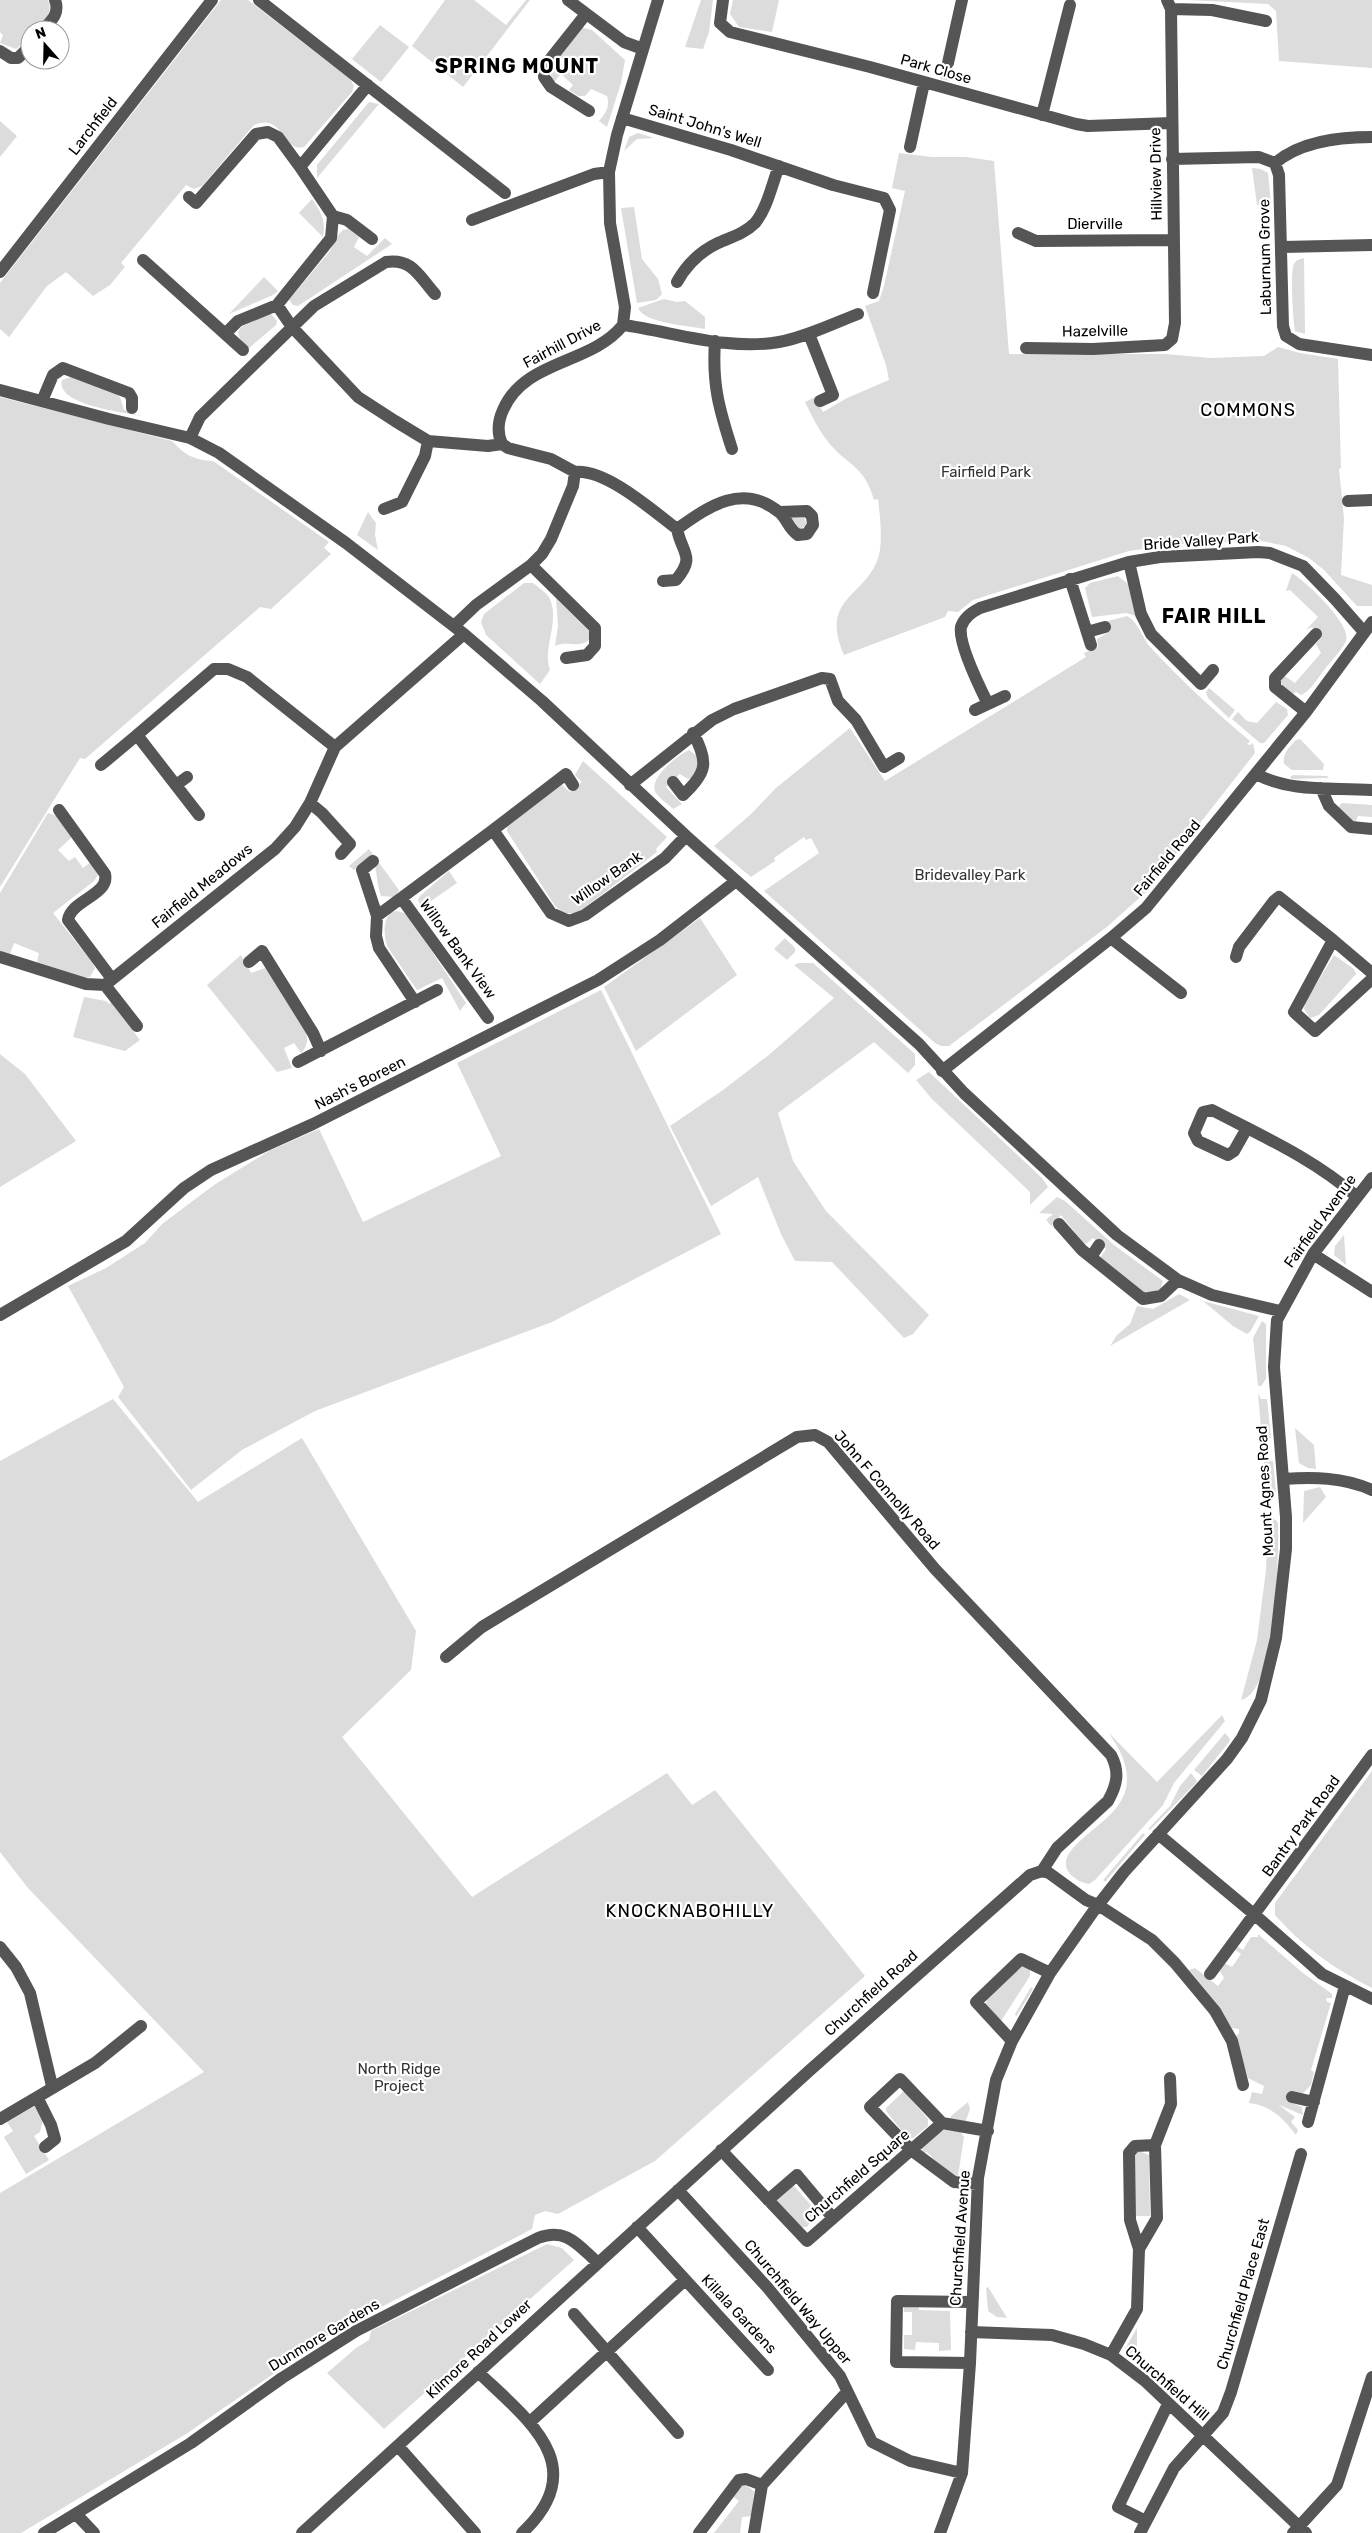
<svg xmlns="http://www.w3.org/2000/svg" width="1372" height="2533" font-family="Rubik,sans-serif">
  <style>
    .green { fill: #dcdcdc }
    .lines { fill: none; stroke-linecap: round; stroke-linejoin: round }
    .minor { stroke: #555; stroke-width: 12 }
    .labels { text-anchor: middle; stroke-width: 4.5; stroke-linejoin: round; paint-order: stroke }
    .street-label { font-size: 15px; fill: #000; stroke: #fff }
    .park-label { font-size: 15px; fill: #333; stroke: #fff }
    .quarter-label { font-size: 18px; letter-spacing: 1px; fill: #000; stroke: #fff }
    .district-label { font-size: 20px; font-weight: bold; letter-spacing: 1px; fill: #000; stroke: #fff }
  </style>
  <rect width="100%" height="100%" fill="#fff"/>
  <path class="green" d="M0 0H48C53 13 45 20 38 30H30V39L16 49 0 43 3 35 0 32Z
    M221 0H248L350 79 354 86 352 92 304 147C283 153 283 112 254 125L202 186 194 189 186 185 121 263 125 267 110 285 93 296 66 272 47 286 9 337 0 329V283Z
    M445 0H474L506 25 526 0H530L463 87 412 46Z
    M701 0H713L709 32 703 49 685 47Z
    M733 0H779L772 32 739 27 730 14Z
    M1188 0H1372V68L1279 61 1276 11 1268 4Z
    M380 25 409 47 381 82 352 59Z
    M581 27 592 30 625 60 621 83 607 127 599 121C606 113 610 107 607 96L591 89 585 96H578L569 90 573 85 561 74 554 82C541 65 571 41 581 27Z
    M943 65 953 68 950 81 940 79Z
    M369 102 379 104 317 178V165Z
    M0 121 17 136 0 157Z
    M638 133 654 138 637 139 624 151 629 137Z
    M899 153 932 157H966L994 161 1009 354H1165L1211 358 1264 356 1278 347 1300 353 1338 359 1341 468 1339 469 1344 518 1341 575 1372 585V606H1357L1324 570 1309 558 1286 546 1262 541 1182 544 1129 551 973 600 958 612 948 611 945 617 844 655C817 594 872 597 880 550 882 534 880 515 878 499L874 500C864 465 849 467 829 443 819 431 812 416 805 402L815 397 823 412 847 398 889 380 886 365 865 306 879 301 884 286 905 191 892 188Z
    M1252 168 1261 169 1268 173 1271 204 1257 205Z
    M312 199C321 212 326 220 323 237L299 213Z
    M634 207 642 259 658 279 662 294 656 300 637 303 621 208Z
    M349 229 359 237 354 247 367 256 385 238 392 244 298 306 293 305 289 300 330 251 338 235 343 230Z
    M1304 258 1305 334 1295 331C1293 321 1290 270 1294 264 1296 260 1300 259 1304 258Z
    M264 277 278 291 273 295 229 314Z
    M664 299 677 302 685 301 705 317V329C689 326 644 323 638 308Z
    M270 313 277 321 276 325 249 348 240 339 238 332 241 327Z
    M71 377 115 393 120 397 124 410 141 416C124 412 55 405 62 380Z
    M0 397 172 441C185 455 194 460 213 461L329 542 324 548 331 554 271 609 260 607 85 759 80 758 0 887Z
    M368 512 376 523 375 535 378 550 357 535Z
    M790 517H804L807 525 800 529 796 528Z
    M1292 573C1305 581 1352 624 1346 641 1342 650 1331 661 1325 669 1318 677 1311 691 1301 695L1296 692 1292 694 1283 687 1280 681 1285 676 1295 683 1321 653 1316 644 1321 638 1312 627 1306 630 1318 617 1290 590 1286 591Z
    M1118 576 1128 584 1136 616 1126 613 1092 617 1085 588 1090 583Z
    M524 583H533C538 587 547 593 550 599 560 623 542 648 550 670L540 684 486 635 481 622 484 614Z
    M556 598 589 631V640C577 649 568 640 555 646L558 626Z
    M1127 616C1139 622 1142 639 1152 649 1183 682 1215 712 1250 741L1247 744 1250 745 1253 743 1255 753 1146 892 1108 926 949 1046H941L935 1043 764 891 819 853 811 838 806 840 804 837 774 858 775 861 751 877 714 846 750 815 776 788 850 728 885 781 1086 657 1084 653 1098 647 1097 639 1107 633 1104 622Z
    M1209 688 1235 710 1229 718 1208 698 1206 692Z
    M1276 702 1287 709 1288 715 1264 743H1260L1232 719 1238 712 1247 721 1257 723Z
    M1300 739 1324 764 1323 770H1292L1284 764C1282 753 1290 747 1296 740Z
    M689 750 697 756 699 767 693 778 688 779 680 774 666 787 682 804 673 809C668 804 660 799 656 793 647 779 678 755 689 750Z
    M583 761 667 837 656 849 657 852 579 912C568 915 563 913 555 906L507 831V826L562 785 570 792 582 782 575 775Z
    M1293 775 1327 776 1329 778 1292 779 1290 777Z
    M1342 803 1372 805V817L1358 816 1355 823 1338 807Z
    M48 813 57 816 72 837 58 850 69 861 75 857 83 868 91 862 98 875 94 881 53 913 92 962 95 968 90 977 85 978 37 962 39 953 14 943 10 954 0 951V893Z
    M369 849 399 890 395 897 381 896C376 883 378 870 372 859L354 870 349 866Z
    M449 871 457 883 421 908 418 900 420 896Z
    M397 911 404 913 409 917 466 1003 460 1011 442 978 417 990 387 946C384 935 382 920 392 912Z
    M700 918 737 975 636 1051 604 987Z
    M785 938 795 948V952L787 960 774 949Z
    M241 955 251 973 265 968C278 986 323 1034 301 1053L294 1043 284 1048 292 1068 277 1072 207 985Z
    M1334 955 1354 969 1356 974 1319 1015 1310 1018 1304 1009 1305 1002Z
    M799 963H813L915 1054V1065L908 1073 874 1042 778 1113 793 1161 826 1211 929 1315 913 1334 904 1338 832 1262 795 1261 781 1234 758 1177 711 1206 670 1126 723 1090 770 1054 834 998 794 965Z
    M601 990 721 1234 552 1322 315 1411 242 1450 191 1490 118 1397 124 1387 68 1286 106 1268 145 1243 162 1224 214 1185 269 1151 319 1129 363 1222 501 1156 457 1063Z
    M84 997 106 1001 109 1004 111 1002 140 1040 125 1051 73 1037Z
    M0 1054 25 1074 76 1141 0 1187Z
    M929 1072 1042 1178 1048 1187 1030 1205V1192L932 1099 916 1080Z
    M1057 1197 1065 1201 1114 1245 1163 1281 1160 1290 1147 1293 1143 1292 1100 1258 1106 1249 1093 1238 1086 1244 1083 1242 1061 1215 1051 1226 1046 1220 1053 1214 1039 1213Z
    M1344 1235 1346 1265 1334 1255 1335 1246Z
    M1179 1294 1190 1300 1110 1346 1117 1335 1130 1324 1137 1306 1153 1309Z
    M1203 1301 1259 1316 1250 1332 1247 1334 1233 1326Z
    M1262 1321 1266 1324V1379L1261 1386H1258L1253 1338Z
    M1258 1394 1261 1399H1267L1271 1438 1262 1439Z
    M113 1399 198 1502 302 1438 416 1631 411 1670 342 1737 472 1897 667 1773 692 1805 715 1790 865 1976 655 2161 558 2214 545 2211 535 2215 532 2229 337 2330 186 2434 21 2533H0V2193L204 2072 28 1888 0 1852V1461Z
    M1295 1428 1314 1445 1316 1469 1308 1468 1299 1463Z
    M1273 1461 1276 1492 1267 1493 1264 1462Z
    M1320 1487 1326 1497 1303 1523 1304 1491Z
    M1268 1517 1276 1520 1278 1523C1279 1554 1276 1693 1241 1700L1257 1640 1266 1570Z
    M1222 1715 1225 1721 1174 1783 1163 1805 1095 1880 1089 1884C1074 1881 1058 1868 1070 1852 1087 1829 1125 1814 1127 1782 1128 1762 1118 1747 1108 1732L1157 1782Z
    M1225 1733 1230 1739 1229 1742 1202 1776 1194 1770Z
    M1372 1771V1988C1336 1970 1302 1946 1275 1915V1903Z
    M1191 1773 1197 1781 1195 1784 1150 1830 1148 1829 1170 1806 1180 1786Z
    M1143 1833 1145 1835 1105 1882 1103 1880Z
    M1258 1934 1303 1973 1332 1994V1998H1326L1327 2002 1331 2003 1311 2070 1314 2072 1311 2085 1302 2094 1290 2092 1287 2101 1302 2107 1303 2115 1279 2105 1295 2117 1291 2122 1298 2130 1296 2135C1284 2119 1270 2105 1249 2103L1252 2092 1262 2094 1264 2086 1248 2078 1235 2037 1239 2033V2029L1232 2028 1218 2005 1189 1970 1195 1968 1218 1986 1224 1978 1219 1969 1224 1963 1232 1967 1241 1954 1234 1949 1236 1946 1243 1950 1251 1937H1258Z
    M1023 1965 1030 1968V1976L1001 2021 986 2004 987 1999Z
    M1031 1987 1033 1989 1016 2017 1015 2014Z
    M904 2091 928 2119V2126L913 2138 906 2136 886 2111V2108Z
    M968 2102 970 2109 965 2123 950 2120 951 2116Z
    M35 2106 43 2120 40 2132 34 2136 49 2160 26 2174 4 2137 13 2131 7 2122Z
    M947 2129 960 2131 964 2137 958 2176 955 2178 946 2172 927 2152 922 2154V2148L938 2132Z
    M1139 2151 1149 2155 1150 2216H1135L1134 2157Z
    M794 2186 817 2212 807 2227H802L777 2201 778 2195Z
    M547 2244 562 2248 574 2260 384 2429 327 2373 356 2348 369 2340 371 2331Z
    M988 2287 990 2290 1007 2318 997 2317 988 2311 986 2288Z
    M918 2304 919 2310 950 2311 951 2350 939 2351V2343L916 2342 915 2350 904 2349V2335H912V2312H904V2305Z
    M1137 2328V2355L1133 2358 1125 2349Z
    M744 2484 754 2491 752 2516 742 2517 740 2533H714L739 2501 732 2496 739 2486Z"/>
  <g class="lines">
    <path class="minor" d="M259 0 505 193
      M568 0 624 42 643 49
      M723 0 720 23 730 32 870 67 1076 124 1088 126 1172 123
      M1171 9 1212 10 1266 21
      M586 14 544 67V77L551 87 589 111
      M43 30C52 20 60 13 55 0
      M0 51 11 58H18L30 46
      M948 63 962 0
      M1042 115 1070 5
      M622 118 731 150 833 185 884 198 890 210 873 293
      M910 147 924 83
      M1172 159 1259 157 1275 163
      M1275 163 1279 175 1283 326 1286 336 1299 344 1372 355
      M1275 163C1301 141 1339 137 1372 137
      M189 197 196 203 256 134 268 132 278 137 300 167
      M333 216 347 220 372 239
      M472 220 594 174 609 172
      M1018 233 1036 241 1173 240
      M1283 247 1372 245
      M143 260 243 350
      M0 272 212 0
      M677 282C687 264 699 252 718 243 731 237 744 234 755 223 767 209 772 184 779 166
      M277 305 292 327 358 397 395 421 428 441 488 446 502 444
      M623 325C674 332 728 351 779 342 806 337 832 324 858 314
      M226 333 238 321 277 305 331 238 333 216 300 167 368 85
      M809 334 833 395 820 401
      M715 341C712 384 719 409 732 449
      M1026 348 1093 349 1165 345 1172 339 1175 323 1171 9 1167 0
      M0 390 109 419 190 438 219 453 346 543 464 634 542 701 686 836 919 1044 964 1093 1117 1235 1178 1280 1212 1295 1280 1311
      M42 401 53 375 63 368 129 393 132 398V408
      M190 438 200 417 314 306 386 262C412 258 419 276 435 294
      M502 444C497 433 498 421 503 410 525 359 591 365 623 325L625 307 610 223 609 172 617 135 658 0
      M575 472C606 469 652 510 677 529 708 507 742 482 779 512 787 518 788 529 798 535L807 534 813 525 812 516 807 511 780 512
      M1348 501 1372 500
      M384 509 402 502 425 456 428 441
      M1129 562 1141 614 1151 634 1201 684 1213 670
      M531 565 595 628V646L587 655 566 658
      M1070 579 1091 645
      M663 581 676 580C696 556 682 554 677 529
      M454 626 476 605 531 565 542 554 551 539 573 486 575 472 551 459 508 448 502 444
      M1087 632 1105 627
      M988 704C980 688 958 644 961 627 964 617 972 612 980 608L1129 562 1160 557 1258 552 1270 553 1303 566 1335 599 1364 632
      M975 710 1005 696
      M1306 712 1275 687V678L1316 634
      M101 765 137 735
      M1256 774C1292 793 1332 787 1372 790
      M673 782 683 795C707 773 709 762 693 733
      M176 785 187 777
      M573 785 566 774 493 830 551 913 569 921 585 915 665 858 686 836
      M630 785 712 720 734 709 822 678 830 679 838 701 856 720 884 767 899 758
      M1321 788 1329 806 1351 827 1372 829
      M310 803 322 813 350 844 341 854
      M59 810 105 874C110 895 71 900 68 920L112 979
      M199 815 137 735 214 669H228L247 677 335 747
      M373 861 362 870 377 916
      M402 899 488 1018
      M1111 938 1181 993
      M1333 940 1372 973
      M0 957 86 984 105 985 137 1026
      M1236 957 1239 947 1274 901 1279 897 1333 940 1294 1012 1315 1031 1372 979
      M249 962 262 951 313 1033 321 1051
      M105 985 275 849 295 827 310 803 335 747 464 634
      M415 1002 379 948 376 936 377 916 493 830
      M298 1062 437 990
      M942 1071 1111 938 1146 908 1306 712 1372 622
      M1247 1128 1234 1151 1228 1155 1198 1141 1194 1133 1203 1112 1212 1110C1262 1136 1314 1159 1356 1196
      M1059 1224 1082 1250 1143 1299 1161 1296 1178 1280
      M1313 1254 1372 1292
      M1091 1257 1099 1245
      M0 1315 126 1241 184 1188 211 1170 313 1124 598 980 660 940 736 881
      M1283 1479C1314 1477 1343 1477 1372 1490
      M446 1657 482 1627 797 1437 815 1435 828 1442 935 1569 1111 1755C1120 1772 1117 1785 1108 1801L1057 1848 1042 1871
      M1158 1834 1255 1915 1322 1974 1372 1999
      M0 1947 16 1967 30 1993 52 2086
      M1210 1974 1372 1755
      M1012 2041 976 2002 1021 1959 1050 1973
      M37 2097 51 2125 55 2139 45 2147
      M1292 2097 1314 2102
      M0 2119 95 2063 141 2026
      M1308 2122 1345 1986
      M942 2123 900 2079 870 2107 911 2150 954 2182 977 2184
      M721 2150 807 2241 942 2123 988 2131
      M678 2190 767 2287 840 2376 872 2442 910 2461 962 2473
      M768 2200 797 2175 833 2218
      M637 2227 768 2370
      M1139 2249 1130 2220 1129 2153 1135 2146 1155 2145
      M574 2314 678 2433
      M971 2332 1052 2335 1084 2344 1111 2355 1145 2381 1306 2533
      M1111 2355 1137 2309 1139 2249 1157 2218 1155 2145 1171 2104 1170 2078
      M970 2363 896 2362 897 2301 971 2302
      M478 2372C528 2420 593 2466 522 2533
      M530 2422 685 2280
      M398 2446 475 2533
      M76 2514 94 2533
      M1146 2521 1118 2507 1168 2404
      M44 2533 191 2443 282 2378 356 2331 538 2238C566 2227 578 2245 597 2262
      M302 2533 809 2071 1030 1875 1042 1871 1049 1873 1086 1900 1098 1905 1152 1940 1175 1963 1215 2011 1232 2041 1243 2085
      M699 2533 739 2480 746 2479 762 2485
      M754 2533 762 2485 847 2392
      M940 2533 962 2473 970 2363 978 2178 996 2080 1012 2041 1050 1973 1095 1909 1124 1872 1227 1759 1242 1738 1261 1700 1276 1638 1286 1549V1517L1274 1367 1277 1320 1313 1254 1372 1178
      M1140 2533 1174 2468 1223 2413 1231 2392 1301 2154
      M1293 2533 1337 2485 1372 2377"/>
  </g>
  <g class="labels">
    <g class="street-label">
      <text transform="translate(936 69) rotate(16)" y="5">Park Close</text>
      <text transform="translate(93 126) rotate(-52)" y="5">Larchfield</text>
      <text transform="translate(705 126) rotate(17)" y="5">Saint John's Well</text>
      <text transform="translate(1156 174) rotate(-91)" y="5">Hillview Drive</text>
      <text x="1095" y="229">Dierville</text>
      <text transform="translate(1265 257) rotate(-91)" y="5">Laburnum Grove</text>
      <text transform="translate(1095 331) rotate(-1)" y="5">Hazelville</text>
      <text transform="translate(562 344) rotate(-28)" y="5">Fairhill Drive</text>
      <text transform="translate(1201 541) rotate(-4)" y="5">Bride Valley Park</text>
      <text transform="translate(1167 858) rotate(-50)" y="5">Fairfield Road</text>
      <text transform="translate(607 878) rotate(-35)" y="5">Willow Bank</text>
      <text transform="translate(202 886) rotate(-39)" y="5">Fairfield Meadows</text>
      <text transform="translate(458 949) rotate(54)" y="5">Willow Bank View</text>
      <text transform="translate(360 1083) rotate(-27)" y="5">Nash's Boreen</text>
      <text transform="translate(1320 1221) rotate(-54)" y="5">Fairfield Avenue</text>
      <text transform="translate(887 1490) rotate(49)" y="5">John F Connolly Road</text>
      <text transform="translate(1265 1491) rotate(-93)" y="5">Mount Agnes Road</text>
      <text transform="translate(1301 1826) rotate(-54)" y="5">Bantry Park Road</text>
      <text transform="translate(871 1993) rotate(-42)" y="5">Churchfield Road</text>
      <text transform="translate(857 2176) rotate(-41)" y="5">Churchfield Square</text>
      <text transform="translate(960 2238) rotate(-86)" y="5">Churchfield Avenue</text>
      <text transform="translate(1243 2294) rotate(-74)" y="5">Churchfield Place East</text>
      <text transform="translate(798 2302) rotate(50)" y="5">Churchfield Way Upper</text>
      <text transform="translate(739 2314) rotate(47)" y="5">Killala Gardens</text>
      <text transform="translate(324 2335) rotate(-31)" y="5">Dunmore Gardens</text>
      <text transform="translate(479 2349) rotate(-43)" y="5">Kilmore Road Lower</text>
      <text transform="translate(1167 2383) rotate(41)" y="5">Churchfield Hill</text>
    </g>
    <g class="park-label">
      <text x="986" y="477">Fairfield Park</text>
      <text x="970" y="880">Bridevalley Park</text>
      <text x="399" y="2074">North Ridge<tspan x="399" dy="17">Project</tspan></text>
    </g>
    <g class="quarter-label">
      <text x="1248" y="416">COMMONS</text>
      <text x="690" y="1917">KNOCKNABOHILLY</text>
    </g>
    <g class="district-label">
      <text x="517" y="73">SPRING MOUNT</text>
      <text x="1214" y="623">FAIR HILL</text>
    </g>
  </g>
  <g transform="translate(45 45) rotate(340)"><circle r="24" fill="#ffffff" stroke="#999999"/>
  <path d="M0-4L9 19L0 12L-9 19Z" fill="#000000"/>
  <text y="-8" font-size="14" font-weight="bold" text-anchor="middle" fill="#000000">N</text>
  </g>
</svg>
